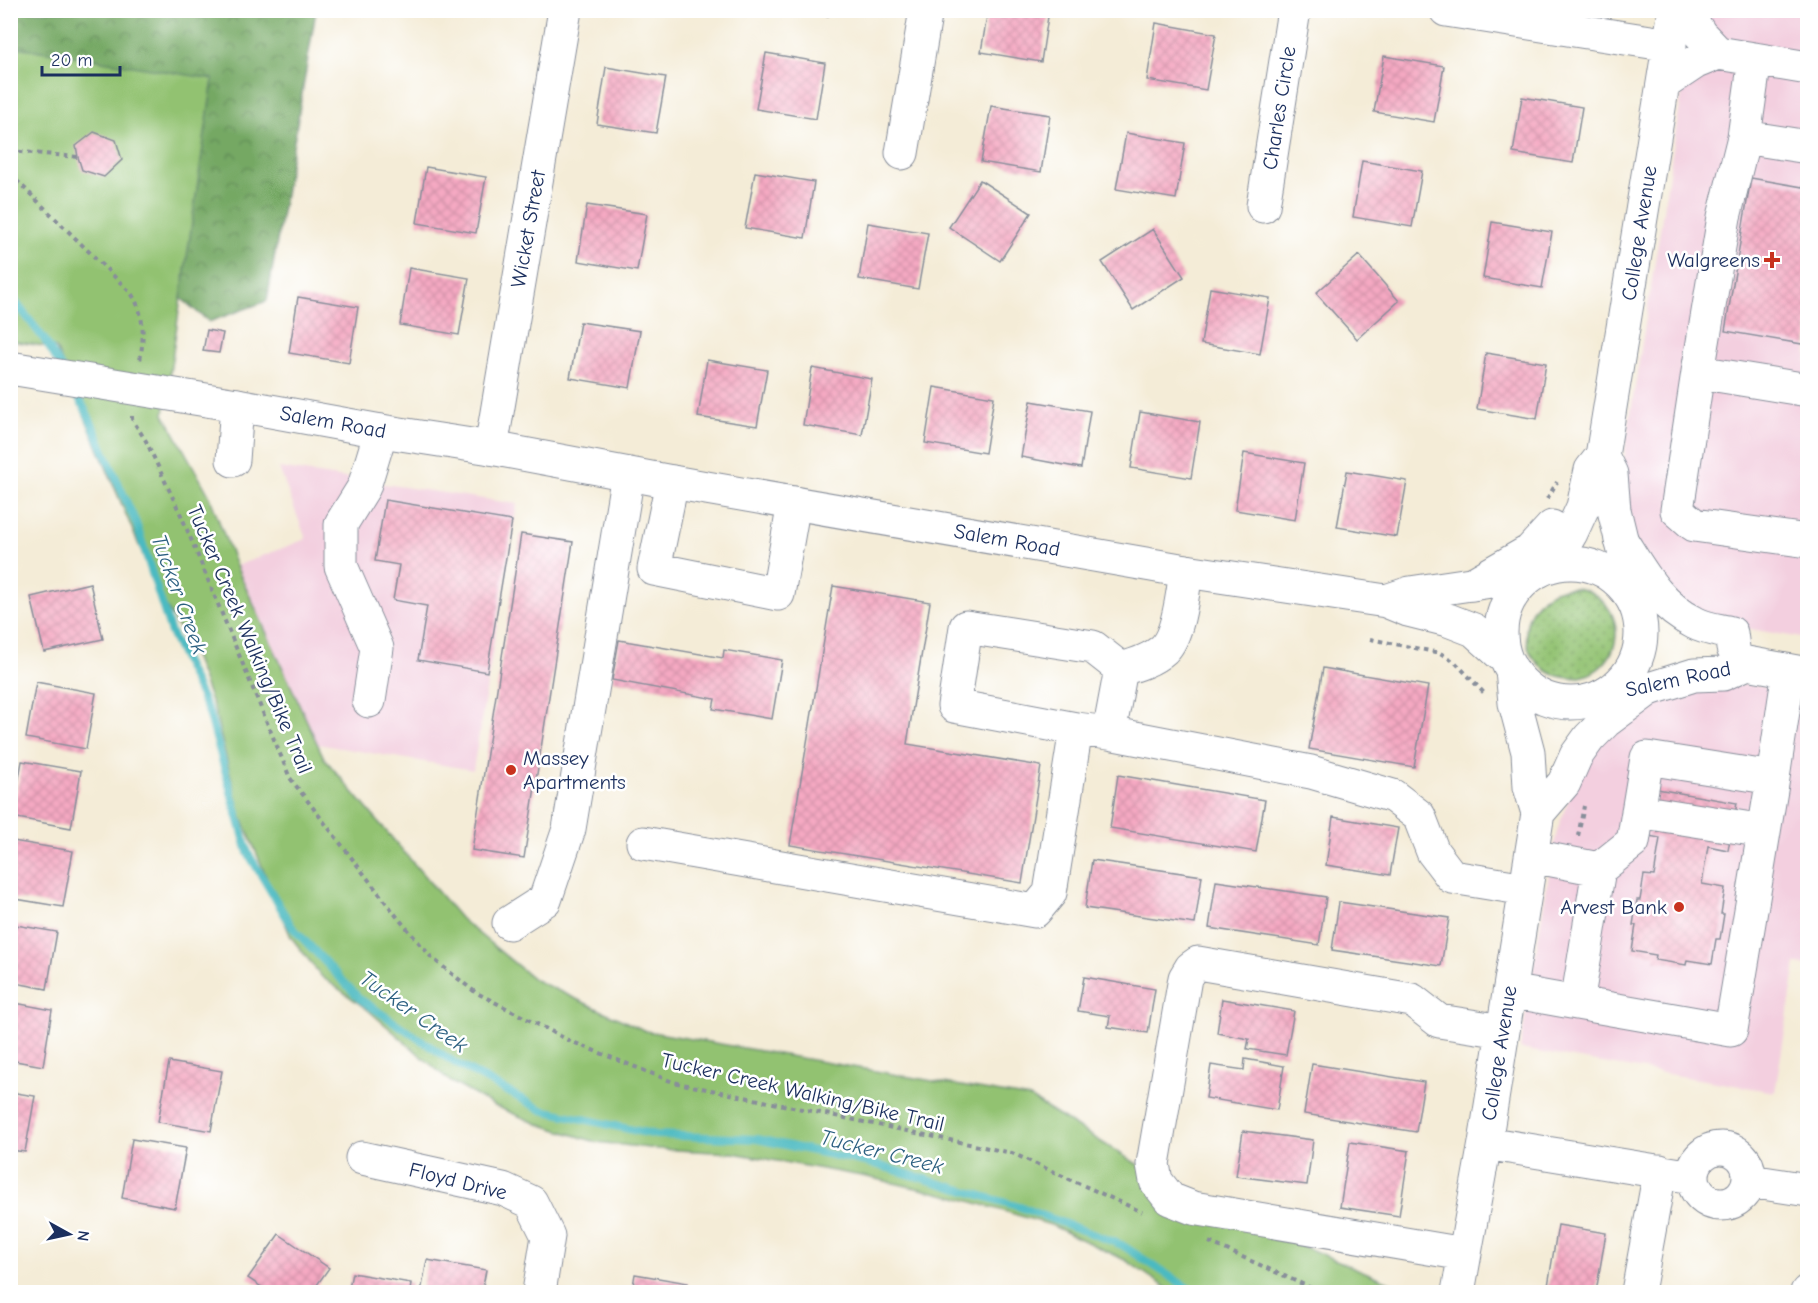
<svg xmlns="http://www.w3.org/2000/svg" width="1818" height="1303" font-family="'Comic Neue',sans-serif">
  <style>
    .built { fill: #f3cfdf }
    .grass { fill: url(#grass-dots); stroke: #567868; stroke-width: 1.5 }
    .forest { fill: url(#forest-crowns); stroke: #486c60; stroke-width: 1.5 }
    .green { fill: #92c271; stroke: #567868; stroke-width: 1.5 }
    .lines { fill: none; stroke-linecap: round; stroke-linejoin: round }
    .stream { stroke: #4bbac1; stroke-width: 8 }
    .building { fill: url(#building-cross-hatch) }
    .minor-casing { stroke: #888e9a; stroke-width: 35 }
    .major-casing { stroke: #888e9a; stroke-width: 35 }
    .path { stroke: #888e9a; stroke-width: 4; stroke-dasharray: 4.5 4.5; stroke-linecap: butt }
    .minor { stroke: #fff; stroke-width: 33 }
    .major { stroke: #fff; stroke-width: 33 }
    .poi-dot { fill: #c8321e; stroke: #fff; stroke-width: 2 }
    .labels { text-anchor: middle; stroke-width: 5; stroke-linejoin: round; paint-order: stroke }
    .street-label { font-size: 21px; fill: #1b2f5e; stroke: #fff }
    .poi-label { font-size: 21px; fill: #1b2f5e; stroke: #fff; text-anchor: end }
    .water-label { font-size: 22px; font-style: italic; fill: #2c6081; stroke: #fff }
  </style>
  <defs>
    <pattern id="grass-dots" width="8" height="8" patternUnits="userSpaceOnUse" patternTransform="scale(1.5)"><rect width="8" height="8" fill="#92c271"/><path d="M2 2h.1M6 6h.1" fill="none" stroke="#769e60" stroke-width="1.8" stroke-linecap="round"/></pattern>
    <pattern id="forest-crowns" width="20" height="18" patternUnits="userSpaceOnUse" patternTransform="scale(1.5)"><rect width="20" height="18" fill="#75a863"/><path d="M2 6a3 3 0 1 1 6 0M12 15a3 3 0 1 1 6 0" fill="none" stroke="#5f8955"/></pattern>
    <pattern id="building-cross-hatch" width="8" height="8" patternUnits="userSpaceOnUse" patternTransform="scale(1.5)"><rect width="8" height="8" fill="#f5a9c2"/><path d="M0 0l8 8M0 8l8-8" fill="none" stroke="#d192a9"/></pattern>
  </defs>
  <rect width="100%" height="100%" fill="#fff"/>
  <filter id="ink" filterUnits="userSpaceOnUse"><feTurbulence type="fractalNoise" baseFrequency=".0167" numOctaves="2"/><feDisplacementMap in="SourceGraphic" scale="12" xChannelSelector="R" yChannelSelector="G"/><feConvolveMatrix kernelMatrix="1 2 1 2 8 2 1 2 1" color-interpolation-filters="sRGB"/></filter>
  <filter id="wash" filterUnits="userSpaceOnUse"><feTurbulence type="fractalNoise" baseFrequency=".008" numOctaves="4" result="noise"/><feDisplacementMap in="SourceGraphic" scale="24" xChannelSelector="R" yChannelSelector="G"/><feGaussianBlur stdDeviation="1.35" result="paint"/><feColorMatrix in="noise" values="0 0 0 0 0 0 0 0 0 0 0 0 0 0 0 0 0 1.4 0 .05"/><feComposite in="paint" operator="in"/></filter>
  <g filter="url(#wash)">
    <rect width="100%" height="100%" fill="#f4ecd7"/>
    <path class="built" d="M1695 11H1807V639L1711 622 1681 607 1633 537 1623 470 1626 443Z
      M279 468 517 504 473 770 317 744 236 566 306 539Z
      M1732 684 1760 686 1807 694V965L1796 964 1775 1092 1520 1049 1547 885 1557 831 1583 759 1606 731 1673 693Z"/>
    <path class="grass" d="M1526 633a45 45 0 1 1 90 0a45 45 0 1 1-90 0Z"/>
    <path class="forest" d="M11 11H316L267 301 209 322 170 289 11 77Z"/>
    <path class="green" d="M10 46 213 79 164 414 209 495 236 566 324 758 461 919 535 980 646 1031 1030 1098 1163 1180 1288 1240 1413 1292H1173L1125 1260 1051 1225 956 1197 867 1177 733 1153 658 1149 596 1142 538 1124 495 1106 451 1082 368 1010 322 977 291 937 240 813 214 709 192 651 161 598 56 348 11 341Z"/>
    <g class="lines">
      <path class="stream" d="M10 295 44 339 61 367
        M73 388 87 413 136 523 171 633 209 713 248 853 292 927 360 999 455 1063 542 1110 656 1135 757 1139 874 1164 1020 1207 1122 1245 1194 1292"/>
    </g>
    <g id="blocks">
      <path class="building" d="M804 10H829L828 16Z
        M988 10H1049L1041 62 981 52Z
        M1156 23 1216 34 1206 90 1147 80Z
        M766 53 825 63 816 119 756 109Z
        M1384 56 1444 66 1434 122 1374 112Z
        M606 67 666 77 656 133 597 124Z
        M1522 97 1582 107 1573 163 1513 153Z
        M991 106 1050 115 1041 172 981 162Z
        M94 132 116 140 122 160 104 177 82 170 78 157 76 146Z
        M1126 133 1185 143 1176 199 1116 189Z
        M1362 161 1422 171 1412 227 1353 217Z
        M426 167 486 177 476 233 417 223Z
        M755 172 814 182 805 238 745 228Z
        M1751 178 1808 188V345L1725 331Z
        M980 180 1031 213 1000 261 949 227Z
        M587 205 647 214 637 271 578 261Z
        M1492 222 1552 232 1542 288 1483 278Z
        M868 223 928 233 918 289 859 279Z
        M1153 229 1184 277 1133 310 1102 262Z
        M1359 255 1399 301 1357 339 1316 293Z
        M409 268 469 278 459 335 400 325Z
        M1210 288 1270 298 1260 354 1201 344Z
        M298 297 358 307 349 363 289 353Z
        M580 322 640 331 630 388 570 378Z
        M207 330 223 333 219 353 203 351Z
        M1486 353 1546 363 1537 419 1477 409Z
        M707 360 767 370 757 426 698 417Z
        M812 368 872 379 862 435 803 425Z
        M934 387 994 397 985 453 925 443Z
        M1031 401 1090 411 1081 468 1021 457Z
        M1140 412 1200 422 1191 478 1131 468Z
        M1244 453 1304 463 1295 520 1235 510Z
        M1347 471 1407 481 1397 537 1337 527Z
        M385 500 512 521 487 672 418 660 427 606 393 600 399 565 375 561Z
        M521 534 573 542 524 858 472 850Z
        M90 583 103 639 44 652 31 597Z
        M833 586 930 602 907 744 1041 766 1022 883 790 845Z
        M619 640 723 658 724 650 782 660 772 719 713 709 715 699 612 680Z
        M1323 668 1428 686 1414 767 1309 749Z
        M36 682 96 693 86 749 26 738Z
        M22 761 81 771 71 828 12 817Z
        M1118 775 1265 800 1256 852 1110 828Z
        M1657 789 1737 803 1728 850 1708 846 1702 884 1725 888 1721 914H1724L1720 939H1716L1712 964 1687 960 1686 965 1655 960 1656 955 1632 951 1636 925H1633L1637 900H1640L1644 875 1654 876 1660 838 1649 836Z
        M1333 817 1398 828 1390 875 1326 865Z
        M13 841 73 851 63 907 10 898V857Z
        M1092 860 1202 876 1195 924 1085 908Z
        M1216 881 1326 897 1319 945 1209 928Z
        M1339 902 1449 918 1441 966 1332 950Z
        M10 924 57 932 47 989 10 982Z
        M1084 977 1155 989 1148 1033 1108 1027 1110 1016 1078 1011Z
        M1222 999 1294 1011 1286 1055 1247 1049 1249 1039 1217 1033Z
        M10 1002 52 1010 43 1066 10 1060Z
        M1245 1059 1284 1066 1277 1110 1206 1098 1211 1065 1244 1070Z
        M169 1062 222 1071 211 1131 158 1122Z
        M1312 1064 1424 1082 1416 1132 1304 1114Z
        M10 1092 35 1096 25 1152 10 1150Z
        M1243 1131 1313 1140 1307 1185 1236 1176Z
        M132 1139 186 1148 175 1208 122 1198Z
        M1350 1142 1409 1151 1399 1216 1340 1207Z
        M1558 1225 1606 1233 1596 1292H1547Z
        M279 1234 329 1268 312 1292H269L248 1278Z
        M427 1260 486 1270 482 1292H421Z
        M352 1273 411 1283 410 1292H348Z
        M635 1274 688 1283 686 1292H632Z"/>
    </g>
  </g>
  <g filter="url(#ink)">
    <use href="#blocks" fill-opacity="0" stroke="#888e9a" stroke-width="1.5"/>
    <g class="lines">
      <g class="minor-casing">
        <path id="minor" d="M1446 10 1670 45
          M1685 10 1700 34 1718 53
          M1755 59 1744 137 1724 217 1698 372 1808 390
          M1663 84 1696 62 1718 53 1808 68
          M1744 137 1808 147
          M902 153 926 10
          M1263 206 1294 10
          M1698 372 1677 510 1694 525 1808 541
          M491 448 565 10
          M1602 456 1611 474 1614 510 1627 563 1628 590
          M233 460 237 405
          M672 482 654 569 778 594 794 503
          M1538 571 1562 548 1571 533 1583 507 1591 470 1602 456 1675 10
          M1473 584 1530 551 1552 527
          M1121 669 1093 647 966 627 954 706 1076 729 1109 733 1311 772 1393 796 1419 816 1433 852 1452 877 1526 889
          M369 701 377 648 341 566V524L364 487 381 431
          M1109 733 1121 669C1136 665 1152 660 1164 649 1179 634 1183 591 1186 571
          M1638 811 1764 831
          M1538 813 1564 783 1576 756 1589 738 1606 721 1649 689
          M643 843 1035 911 1050 893 1076 729
          M1599 869 1633 842 1647 758 1773 778 1789 671
          M509 923 545 900 569 829 628 474
          M1510 991 1577 1003 1599 869 1532 856
          M1577 1003 1731 1030 1773 778
          M1485 1143 1693 1177
          M1693 1176a28 28 0 1 1 56 0a28 28 0 1 1-56 0Z
          M362 1158 503 1189 531 1202 548 1236 539 1292
          M1750 1181 1808 1190
          M1464 1254 1193 1208 1170 1199 1156 1181 1153 1164 1185 978 1191 968 1198 963 1412 1000 1439 1021 1503 1031
          M1458 1292 1485 1143 1538 813 1530 787 1528 752 1515 703 1512 670
          M1638 1292 1660 1171
          M1807 1292H1808"/>
      </g>
      <g class="major-casing">
        <path id="major" d="M10 368 237 405 381 431 491 448 672 482 1186 571 1386 601 1408 610 1448 620 1474 630 1505 658
          M1621 540C1642 573 1659 606 1695 623 1706 629 1719 630 1731 633L1733 648
          M1501 633a70 70 0 1 1 140 0a70 70 0 1 1-140 0Z
          M1386 601 1410 593 1531 575
          M1609 693 1649 689 1694 675 1723 674 1747 663 1808 674"/>
      </g>
      <path class="path" d="M10 151 78 157
        M10 174 131 293C145 314 144 336 140 361
        M132 416V419L146 441 181 515 290 778 398 918 432 958 475 992 570 1041 673 1082 1012 1153 1142 1212
        M1547 499 1557 482
        M1370 639 1440 653 1455 662 1484 693
        M1578 836 1584 806
        M1209 1242 1320 1292"/>
      <use href="#minor" class="minor"/>
      <use href="#major" class="major"/>
    </g>
  </g>
  <g class="poi-dot">
    <path d="M1769 251h6v6h6v6h-6v6h-6v-6h-6v-6h6z"/>
    <circle cx="511" cy="770" r="6"/>
    <circle cx="1679" cy="907" r="6"/>
  </g>
  <g class="labels">
    <g class="street-label">
      <text transform="translate(1279 108) rotate(-81)" y="7">Charles Circle</text>
      <text transform="translate(528 229) rotate(-80)" y="7">Wicket Street</text>
      <text transform="translate(1639 233) rotate(-81)" y="7">College Avenue</text>
      <text transform="translate(333 422) rotate(10)" y="7">Salem Road</text>
      <text transform="translate(1007 540) rotate(10)" y="7">Salem Road</text>
      <text transform="translate(250 639) rotate(67)" y="7">Tucker Creek Walking/Bike Trail</text>
      <text transform="translate(1678 679) rotate(-12)" y="7">Salem Road</text>
      <text transform="translate(1499 1053) rotate(-81)" y="7">College Avenue</text>
      <text transform="translate(803 1092) rotate(13)" y="7">Tucker Creek Walking/Bike Trail</text>
      <text transform="translate(458 1181) rotate(14)" y="7">Floyd Drive</text>
    </g>
    <g class="poi-label">
      <text x="1760" y="267">Walgreens</text>
      <text x="523" y="765" text-anchor="start">Massey<tspan x="523" dy="24">Apartments</tspan></text>
      <text x="1667" y="914">Arvest Bank</text>
    </g>
    <g class="water-label">
      <text transform="translate(180 594) rotate(70)" y="8">Tucker Creek</text>
      <text transform="translate(414 1011) rotate(35)" y="8">Tucker Creek</text>
      <text transform="translate(882 1151) rotate(14)" y="8">Tucker Creek</text>
    </g>
  </g>
  <rect width="1818" height="1303" fill="none" stroke="#fff" stroke-width="36"/>
  <g transform="translate(69 1234) rotate(98)" stroke="#ffffff" stroke-width="4.5" paint-order="stroke">
  <path d="M0-4.5L10 22L0 15L-10 22Z" fill="#1b2f5e"/>
  <text y="-9" font-size="16" font-weight="bold" text-anchor="middle" fill="#1b2f5e">N</text>
  </g>
  <path d="M42 66v9h78v-9" fill="none" stroke="#1b2f5e" stroke-width="3"/>
  <text x="51" y="66" font-size="18" fill="#1b2f5e" stroke="#ffffff" stroke-width="4.5" paint-order="stroke">20 m</text>
</svg>
